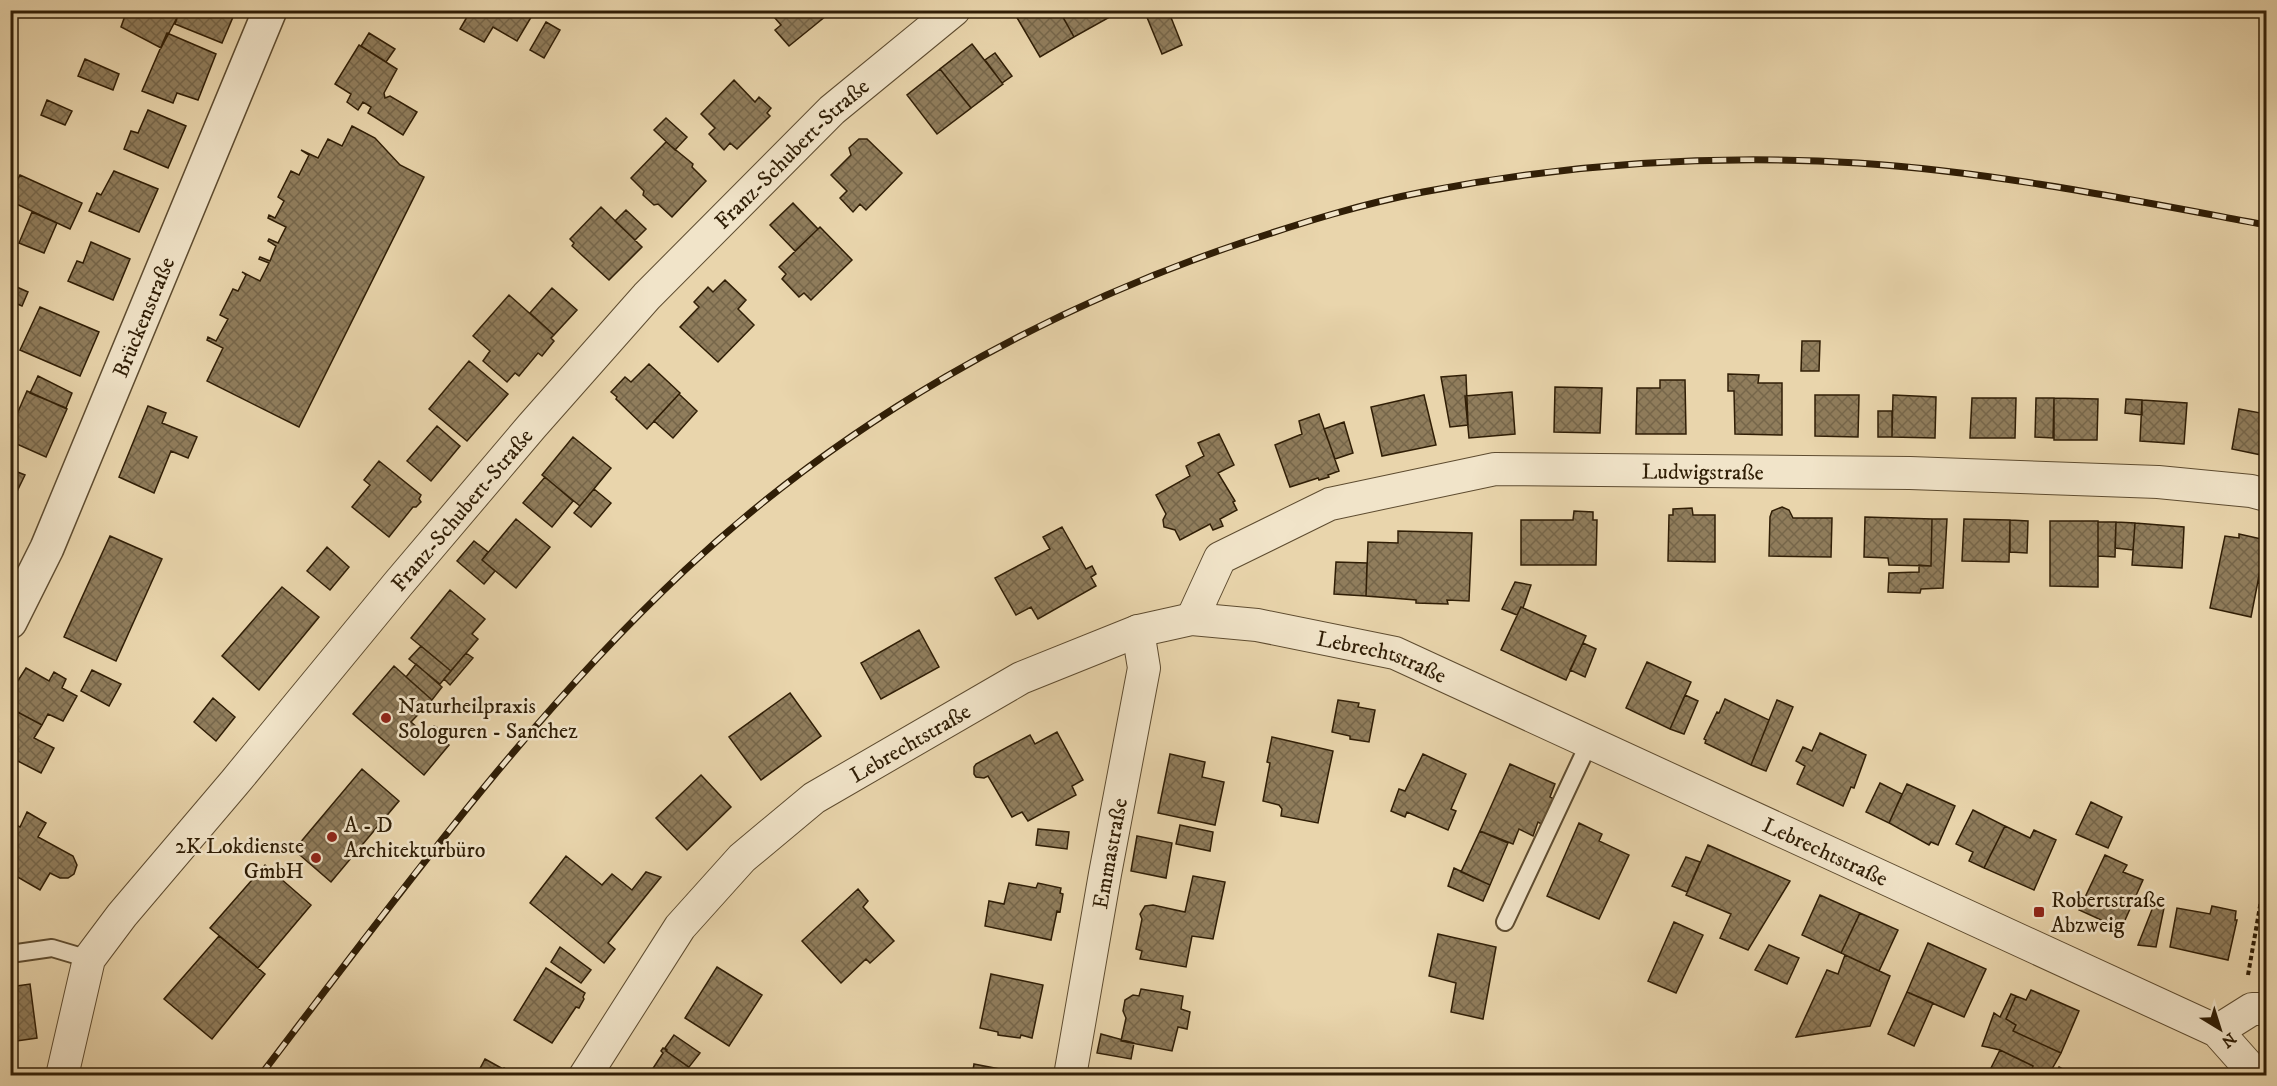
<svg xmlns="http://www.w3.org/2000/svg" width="2277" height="1086" font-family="'IM FELL DW Pica',serif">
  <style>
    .building { fill: url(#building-cross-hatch); stroke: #301e06; stroke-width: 1.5 }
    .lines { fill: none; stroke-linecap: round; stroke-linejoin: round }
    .service-casing { stroke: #5e4c30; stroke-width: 20 }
    .minor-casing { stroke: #5e4c30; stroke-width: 34 }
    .tertiary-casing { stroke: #5e4c30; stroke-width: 36 }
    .path { stroke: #301e06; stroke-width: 4; stroke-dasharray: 4.5 3; stroke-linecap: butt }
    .service { stroke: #f1e4c9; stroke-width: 16 }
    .minor { stroke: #f1e4c9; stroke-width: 32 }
    .tertiary { stroke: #f1e4c9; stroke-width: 33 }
    .rail-casing { stroke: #301e06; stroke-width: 7 }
    .rail { stroke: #f1e4c9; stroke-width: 4.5; stroke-dasharray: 14; stroke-linecap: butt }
    .poi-dot { fill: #8f2418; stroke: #f1e4c9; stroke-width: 2 }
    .labels { text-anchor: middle; stroke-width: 5; stroke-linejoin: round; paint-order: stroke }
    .street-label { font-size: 22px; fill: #301e06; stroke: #f1e4c9 }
    .poi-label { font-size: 22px; fill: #301e06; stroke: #f1e4c9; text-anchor: start }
  </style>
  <defs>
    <pattern id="building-cross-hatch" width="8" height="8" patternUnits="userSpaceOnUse" patternTransform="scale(1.5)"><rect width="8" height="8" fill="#907d5c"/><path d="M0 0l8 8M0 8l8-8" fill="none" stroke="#76664a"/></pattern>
  </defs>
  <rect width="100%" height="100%" fill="#e9d5ac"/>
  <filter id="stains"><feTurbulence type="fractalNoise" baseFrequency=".00333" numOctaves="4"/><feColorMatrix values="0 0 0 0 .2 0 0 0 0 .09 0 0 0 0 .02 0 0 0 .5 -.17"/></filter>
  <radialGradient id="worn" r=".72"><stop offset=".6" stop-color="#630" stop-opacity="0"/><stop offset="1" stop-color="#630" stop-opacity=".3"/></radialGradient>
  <path class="building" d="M127 10H177L180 12 161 48 121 27Z
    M180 10H236L222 43 175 24Z
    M471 10H526L533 14 517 41 493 27 484 42 460 29Z
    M768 10H825L823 13 826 16 789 46 775 30 781 25Z
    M1025 10H1059L1074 37 1040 57 1016 16Z
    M1059 10H1103L1108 18 1074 37Z
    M1103 10H1121L1108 18Z
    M1144 10H1168L1182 45 1162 54Z
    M546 22 560 30 544 58 530 50Z
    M167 33 216 54 198 100 177 93 173 103 142 91Z
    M369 33 395 49 386 62 361 46Z
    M972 44 1003 84 971 108 940 69Z
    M359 45 397 69 384 93 385 98 390 96 417 112 403 135 368 113 371 107 363 102 358 110 347 102 351 94 335 84Z
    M995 53 1012 76 1002 83 985 60Z
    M85 59 119 74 113 90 78 76Z
    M940 69 971 108 937 134 907 95Z
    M734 80 755 102 759 97 771 108 767 113 770 116 737 149 730 143 724 150 709 134 715 128 701 114Z
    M47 100 72 111 65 125 41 115Z
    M148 110 186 126 168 168 124 149 131 131 138 133Z
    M666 118 687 137 675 150 654 130Z
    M352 126 375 138 400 165 424 177 299 427 207 381 223 348 207 340 208 337 216 341 228 319 220 315 233 289 238 291 246 275 242 272 260 281 269 263 259 259 260 257 270 261 276 246 268 241 269 239 278 243 286 227 268 218 269 215 275 218 284 201 278 197 291 171 299 175 309 155 301 150 318 158 328 139 342 146Z
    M859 139H867L902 173 866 210 860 204 853 212 840 198 847 191 831 175 851 155 849 148Z
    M666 142 693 164 692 167 706 181 672 217 658 204 654 205 643 195 644 191 631 178Z
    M114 171 158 189 139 232 89 211 97 193 101 195Z
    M20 175 82 203 70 229 10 201V195Z
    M793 203 818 229 795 251 770 225Z
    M601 207 642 247 609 280 572 246 574 243 570 239Z
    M626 210 646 229 635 240 615 221Z
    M32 212 57 223 44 253 19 243Z
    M820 227 852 260 811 300 804 293 799 297 782 279 786 274 779 267Z
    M91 242 130 259 113 300 68 281 77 261 83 263Z
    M725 280 746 300 738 309 754 325 718 362 680 327 699 307 694 302 708 287 713 292Z
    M10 284 28 292 22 306 10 301Z
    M552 288 577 310 554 335 530 313Z
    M509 295 554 335 551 338 554 341 542 356 538 353 519 376 515 373 507 382 483 361 490 351 473 336Z
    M40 307 99 332 80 376 20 350Z
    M1802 341H1820L1819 371H1801Z
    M469 361 508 394 467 441 429 409Z
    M649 364 680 393 647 429 616 399 617 397 611 392 625 377 631 382Z
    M1728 374 1759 375 1758 383H1782V435L1735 434 1734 391H1728Z
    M1466 375 1468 425 1450 427 1441 377Z
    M38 376 72 393 66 408 30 393Z
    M1660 380H1685L1686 434H1636L1637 388H1660Z
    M1555 387 1602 388 1600 433 1554 432Z
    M27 391 67 409 46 457 10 441V412L17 414Z
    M1512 392 1515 434 1469 438 1465 396Z
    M679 394 697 411 673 438 654 421Z
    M1424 395 1436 445 1382 456 1371 407Z
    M1815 395H1859L1858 437 1815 436Z
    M1893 395 1936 397 1935 438 1892 437Z
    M1972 398H2016L2015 438H1970Z
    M2036 398H2054L2053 438 2035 437Z
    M2054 398 2098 399 2097 440H2054Z
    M2126 399 2142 400V415L2125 413Z
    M2142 400 2187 403 2184 444 2140 441Z
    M148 406 166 413 162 423 197 437 188 458 171 451 154 493 119 477Z
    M2239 409 2266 414V456L2232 449Z
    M1878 411H1892V437H1878Z
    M1319 414 1339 471 1328 475 1329 477 1319 480 1318 478 1290 487 1275 445 1302 434 1299 421Z
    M1344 422 1353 453 1335 459 1324 429Z
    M437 426 460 446 431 481 407 461Z
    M1219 434 1234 465 1218 473 1235 501 1233 502 1237 510 1220 519 1223 526 1213 530 1210 524 1180 540 1175 530 1164 527 1163 520 1166 514 1156 495 1190 476 1186 466 1204 456 1198 443Z
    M573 437 611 468 580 506 542 475Z
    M379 461 421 495 419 499 421 502 416 507H413L389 537 352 507 370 485 364 480Z
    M10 469 25 475 10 506Z
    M545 477 573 501 552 527 523 503Z
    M594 489 611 503 591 527 574 513Z
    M1782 507 1789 510 1793 518H1832L1831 557 1769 556 1770 517 1772 511Z
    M1692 508 1693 515H1715V562L1668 561 1669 515H1673V509Z
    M1574 511 1593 512V520H1597L1596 565H1521V520H1573Z
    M1865 517 1932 519 1931 566 1889 565 1888 558 1864 557Z
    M516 519 550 547 516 588 482 560Z
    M1932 519H1947L1943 588 1921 589 1920 593 1888 592 1889 573 1919 572V565L1931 566Z
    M1964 519 2010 520 2009 562 1962 561Z
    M2010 520 2028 521 2027 553 2010 552Z
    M2050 521H2098V587L2050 586Z
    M2098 522H2116L2115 557 2098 556Z
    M2116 522 2135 523 2133 550 2115 548Z
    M2135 523 2184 527 2182 568 2132 565Z
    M1062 527 1086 569 1092 566 1096 574 1091 577 1096 586 1038 619 1031 607 1016 615 995 578 1050 549 1043 537Z
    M1398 531 1472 533 1469 601 1447 600 1448 604 1416 603V600L1366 596 1368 542 1398 543Z
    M2239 534 2266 540 2251 617 2210 608 2225 536 2239 538Z
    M110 536 162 559 116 661 64 637Z
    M474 541 488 552 482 560 495 571 484 584 457 561Z
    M2266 544V584L2259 583Z
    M327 547 349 567 330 590 307 571Z
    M1336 562 1367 563 1366 596 1334 594Z
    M1515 582 1531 585 1523 608 1521 607 1517 615 1502 609Z
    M282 587 319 617 259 690 222 656Z
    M450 590 485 619 472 634 478 639 451 671 411 638Z
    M1521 607 1586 636 1566 680 1501 650Z
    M919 630 939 667 881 699 861 663Z
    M1583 643 1596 649 1585 677 1570 670Z
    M421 646 451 671 440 684 409 659Z
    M466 653 473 658 450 685 444 679Z
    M1647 662 1691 682 1670 729 1626 708Z
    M416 664 442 687 432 700 406 677Z
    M394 666 432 700 411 722 426 735 434 726 438 728 435 733 449 745 424 775 353 714Z
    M26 668 49 681 54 672 66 679 62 688 77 696 63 721 48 714 42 725 10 708V693Z
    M92 670 121 684 109 706 81 691Z
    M790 693 821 736 761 780 729 737Z
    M1685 695 1698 701 1684 734 1670 729Z
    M213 698 235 717 216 741 194 722Z
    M1725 699 1769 720 1751 765 1705 743 1706 740 1704 739 1717 712 1719 713Z
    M1338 700 1359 703 1358 707 1375 710 1369 742 1350 739V736L1332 732Z
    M1777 700 1793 707 1766 771 1751 765Z
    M10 708 42 725 34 738 54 748 41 773 10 757Z
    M1057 732 1083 780 1072 786 1076 795 1028 821 1022 812 1012 817 988 776 984 778 976 777 974 774V767L976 764 1030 735 1035 744Z
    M1820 733 1866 755 1854 788 1851 787 1843 806 1797 784 1805 766 1796 761 1803 747 1812 751Z
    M1272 737 1333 751 1318 823 1281 816 1282 809 1279 805 1263 801 1270 763 1267 762Z
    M1170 754 1205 762 1202 777 1224 782 1215 825 1158 813Z
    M1423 754 1466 774 1451 809 1456 811 1448 830 1407 812 1405 817 1391 811 1399 789 1405 791Z
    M1510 764 1555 784 1550 797 1556 800 1545 826 1538 822 1533 836 1519 829 1513 844 1480 831Z
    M362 769 399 801 331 882 294 850Z
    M701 775 731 807 687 850 656 818Z
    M1880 783 1902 794 1889 823 1866 812Z
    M1907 784 1955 806 1938 845 1931 842 1929 845 1889 823Z
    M2091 802 2122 817 2108 848 2076 834Z
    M1973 810 2005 826 1984 868 1969 861 1973 852 1956 844Z
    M27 812 46 823 38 837 73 856 77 865 74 874 68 878H60L50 873 40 890 16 876 10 885V822L20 827Z
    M1579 823 1602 834 1599 841 1629 855 1599 919 1547 896Z
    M1180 825 1213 832 1210 851 1176 844Z
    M2005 826 2030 838 2034 830 2056 840 2034 890 1984 868Z
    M1038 829 1069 832 1067 849 1036 845Z
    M1480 831 1508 843 1490 885 1461 872Z
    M1137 836 1172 843 1166 878 1131 871Z
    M1708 845 1790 881 1748 950 1720 938 1731 914 1686 895Z
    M2105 855 2127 865 2123 872 2143 880 2121 929 2079 910Z
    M566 856 602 885 612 874 632 890 646 872 661 877 608 943 615 949 604 963 530 903Z
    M1686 857 1700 862 1687 892 1672 886Z
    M265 865 311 905 258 968 210 928Z
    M1454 868 1490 885 1483 901 1448 886Z
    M1193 876 1225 882 1213 939 1192 936 1186 967 1140 959 1142 951 1136 949 1142 919 1140 914 1145 906 1153 905 1185 912Z
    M1009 883 1036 888 1038 883 1061 888 1060 893 1063 894 1060 912 1057 911 1051 940 985 926 989 901 1004 904Z
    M858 889 868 901 863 907 894 941 870 963 866 959 841 983 802 941Z
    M1820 895 1860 913 1841 953 1802 935Z
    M2212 906 2236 911 2235 920H2237L2228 960 2170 947 2177 908 2210 914Z
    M2153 907 2164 908 2156 947 2138 945Z
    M1860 913 1898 930 1879 971 1841 953Z
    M1674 922 1703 935 1676 993 1648 981Z
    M1438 934 1496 947 1483 1019 1451 1012 1456 983 1429 976Z
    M219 936 265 974 212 1039 164 999Z
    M1928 943 1986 969 1964 1017 1907 992Z
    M1769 945 1799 958 1787 984 1755 970Z
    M560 947 591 970 581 983 551 962Z
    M1845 955 1890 976 1870 1026 1796 1037 1827 970 1838 974Z
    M717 967 762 995 729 1046 685 1018Z
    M546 968 585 993 583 997 584 999 579 1008 576 1007 552 1043 514 1020Z
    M991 974 1043 985 1032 1038 1021 1035 1020 1038 998 1035V1032L980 1028Z
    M30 984 37 1038 10 1042V987Z
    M1141 989 1183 996 1181 1009 1190 1012 1187 1029 1178 1027 1172 1051 1121 1041 1126 1018 1123 1011 1125 1000 1133 995 1139 996Z
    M2031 990 2079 1011 2061 1053 2013 1031 2016 1025 2006 1019 2016 996 2026 1000Z
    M1907 992 1933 1003 1914 1046 1888 1034Z
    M2011 994 2016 996 2006 1019 2016 1025 2013 1031 2061 1053 2048 1076 2031 1072 2033 1066 2000 1050 1982 1046 1994 1013 2000 1017Z
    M1101 1034 1134 1043 1131 1059 1097 1053Z
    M674 1035 700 1053 689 1067 666 1051 667 1050 665 1048Z
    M663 1048 667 1050 666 1051 701 1076H648L663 1053 661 1051Z
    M2000 1050 2033 1066 2029 1076H1999L1990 1070Z
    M485 1059 503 1069 504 1068 518 1076H476Z
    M974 1064 1025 1074V1076H972Z
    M2059 1067 2073 1075V1076H2055Z
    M1921 1069 1938 1076H1919Z"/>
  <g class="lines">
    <g class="service-casing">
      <path id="service" d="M1505 922 1589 743
        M10 954 52 948 89 959"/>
    </g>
    <g class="minor-casing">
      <g id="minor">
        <path id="s1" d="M1192 619 1220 558 1330 504 1495 469 1910 473 2158 482 2251 491 2266 495"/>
        <path d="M2217 1031 2252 1009H2266"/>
        <path id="s2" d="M62 1076 89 959 122 915 235 782 398 584 532 426 647 296 832 110 954 10"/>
        <path id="s3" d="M585 1076 680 927 742 858 814 798 1021 678 1138 631 1192 619 1257 625 1395 653 2217 1031 2257 1076"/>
        <path id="s4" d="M1070 1076 1105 874 1144 668 1138 631"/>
      </g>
    </g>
    <g class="tertiary-casing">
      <g id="tertiary">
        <path id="s5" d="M10 622 47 548 270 10"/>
      </g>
    </g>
    <path class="path" d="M2248 975 2266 872"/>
    <use href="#service" class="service"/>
    <use href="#minor" class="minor"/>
    <use href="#tertiary" class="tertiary"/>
    <g class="rail-casing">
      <path id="rail" d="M260 1076C394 901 524 721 685 570 843 422 1037 312 1241 243 1301 223 1361 204 1423 192 1566 164 1712 154 1858 163 1995 172 2132 200 2266 225"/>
    </g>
    <use href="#rail" class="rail"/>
  </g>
  <g class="poi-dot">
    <circle cx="386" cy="718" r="6"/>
    <circle cx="332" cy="837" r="6"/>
    <circle cx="316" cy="858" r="6"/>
    <rect x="2033" y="906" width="12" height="12" rx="3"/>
  </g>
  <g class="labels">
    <g class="street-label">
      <text dy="8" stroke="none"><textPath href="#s2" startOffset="1190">Franz-Schubert-Straße</textPath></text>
      <text dy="8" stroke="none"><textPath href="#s5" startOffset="333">Brückenstraße</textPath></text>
      <text dy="8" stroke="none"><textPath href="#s1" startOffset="566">Ludwigstraße</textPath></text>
      <text dy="8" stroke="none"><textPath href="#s2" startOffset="704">Franz-Schubert-Straße</textPath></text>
      <text dy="8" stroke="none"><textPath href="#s3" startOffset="978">Lebrechtstraße</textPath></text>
      <text dy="8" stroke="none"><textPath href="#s3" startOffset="474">Lebrechtstraße</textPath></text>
      <text dy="8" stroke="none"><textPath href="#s3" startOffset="1464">Lebrechtstraße</textPath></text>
      <text dy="8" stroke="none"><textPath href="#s4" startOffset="226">Emmastraße</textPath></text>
    </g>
    <g class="poi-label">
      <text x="398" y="713">Naturheilpraxis<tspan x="398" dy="25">Sologuren - Sanchez</tspan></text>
      <text x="344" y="832">A - D<tspan x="344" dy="25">Architekturbüro</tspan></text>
      <text x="304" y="853" text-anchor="end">2K Lokdienste<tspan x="304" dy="25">GmbH</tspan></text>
      <text x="2051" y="907">Robertstraße<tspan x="2051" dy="25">Abzweig</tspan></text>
    </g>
  </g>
  <rect width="2277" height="1086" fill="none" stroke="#e9d5ac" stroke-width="36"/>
  <rect x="12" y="12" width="2253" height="1062" fill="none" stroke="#301e06" stroke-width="3"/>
  <rect x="18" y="18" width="2241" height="1050" fill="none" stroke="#301e06" stroke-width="1.5"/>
  <g transform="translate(2220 1029) rotate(142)" stroke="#f1e4c9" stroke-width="4.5" paint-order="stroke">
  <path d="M0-4.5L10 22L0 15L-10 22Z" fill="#301e06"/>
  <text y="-9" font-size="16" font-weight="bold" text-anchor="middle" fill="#301e06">N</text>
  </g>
  <rect width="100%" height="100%" filter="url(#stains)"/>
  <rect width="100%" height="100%" fill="url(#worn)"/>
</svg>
